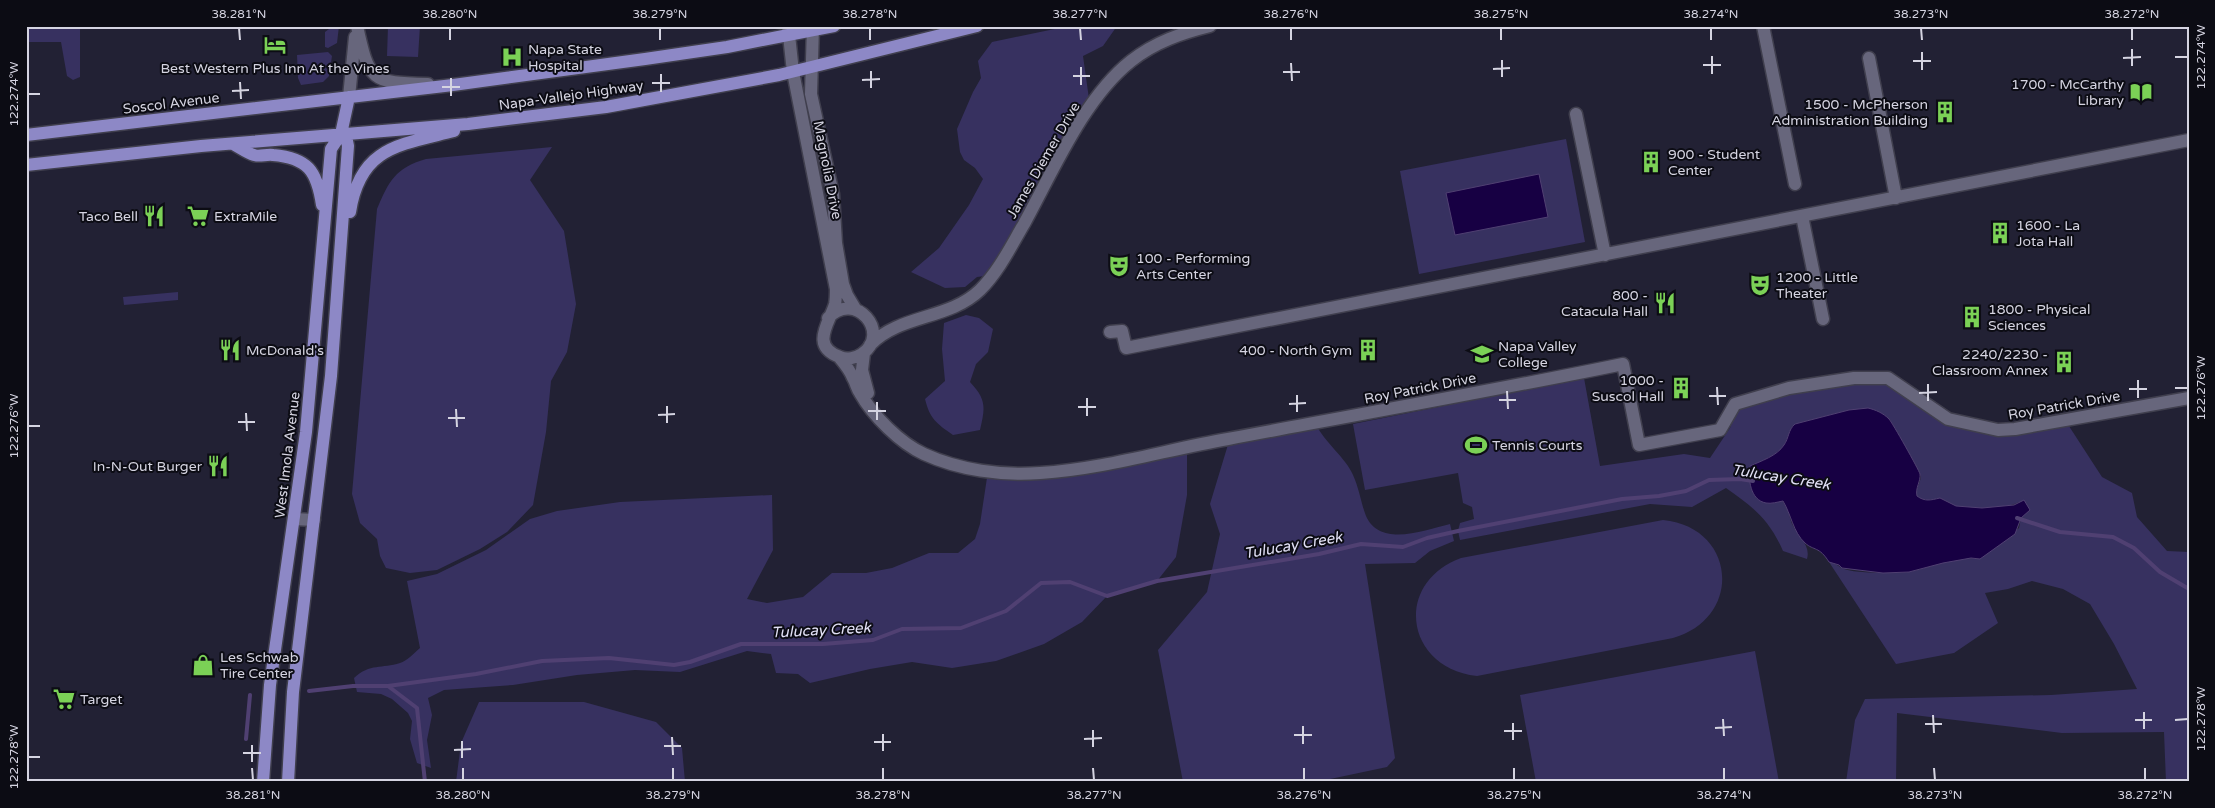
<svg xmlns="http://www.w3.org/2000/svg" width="2215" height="808" font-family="'Varela Round',sans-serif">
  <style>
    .green { fill: #373160 }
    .water { fill: #170043; stroke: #504072 }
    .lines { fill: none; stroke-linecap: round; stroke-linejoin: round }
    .stream { stroke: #504072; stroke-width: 4 }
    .minor-casing { stroke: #403f4e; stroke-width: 15 }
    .major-casing { stroke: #403f4e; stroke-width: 15 }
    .minor { stroke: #67667c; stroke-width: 12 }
    .major { stroke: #8d88c6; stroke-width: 12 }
    .ticks { fill: none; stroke: #d5d4e1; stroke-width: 2 }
    .labels { text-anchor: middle; stroke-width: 4; stroke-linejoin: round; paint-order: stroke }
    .poi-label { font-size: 14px; fill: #d5d4e1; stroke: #0c0c14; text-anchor: start }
    .street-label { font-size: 14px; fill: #d5d4e1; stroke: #0c0c14 }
    .water-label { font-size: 15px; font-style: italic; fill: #e2e1f6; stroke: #0c0c14 }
    .neatline { fill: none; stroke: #d5d4e1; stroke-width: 2 }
    .ticks-label { font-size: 12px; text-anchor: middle; fill: #d5d4e1 }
  </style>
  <rect width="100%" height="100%" fill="#222134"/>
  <path class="green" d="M26 26H80V77L73 80 67 76 61 42H26Z
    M333 26H339L337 43 328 48 325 47V32Z
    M388 26H420L418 57 387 56Z
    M1069 26H1117L1103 46 1083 56 1090 106 993 275 977 277 965 287 945 288 911 272 939 248 969 205 983 179 975 168 964 160 960 152 957 129 973 92 981 78 978 61 992 42Z
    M328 52 332 56 329 76 323 82 301 85 298 78 297 55Z
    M1566 139 1585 242 1419 274 1400 171Z
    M552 147 530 180 564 231 576 304 567 352 551 381 546 432 533 505 507 532 480 549 437 570 410 573 386 568 380 556 377 539 360 523 352 494 377 209C389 181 395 168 426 159Z
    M178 292V300L124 305 123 297Z
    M966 315 979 318 993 329 988 352 976 364 970 382C987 400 985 408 980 430L953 435C936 423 930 419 925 399L945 381 942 349 944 323Z
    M1584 378 1600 466 1684 454 1710 458 1730 428 1737 410 1754 398 1888 378 1935 412 1981 428 2065 420 2102 477 2132 493 2137 517 2167 551 2189 552V782H2166L2164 732 2062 733 1897 713 1896 782H1846L1855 720 1865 699 2051 695 2137 689 2114 644 2090 604 2063 589 2032 581 2008 589 1985 593 1998 623 1954 653 1896 664 1829 562C1835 563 1838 566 1842 568 1852 574 1897 573 1908 572 1928 569 1957 554 1977 559L2019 528 2021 518 2019 502C2007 509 1969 510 1955 506 1950 504 1945 500 1940 498 1931 500 1925 502 1917 496 1915 488 1920 484 1921 477 1921 472 1895 429 1890 420L1849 410 1795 424C1788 430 1789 438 1784 445 1777 456 1761 461 1750 467L1747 477C1758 485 1775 492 1783 502 1789 509 1789 517 1792 524 1798 536 1811 545 1807 559L1783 551C1769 519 1753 507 1726 488L1692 507 1650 504 1460 540 1458 531 1460 523 1474 519 1472 507 1463 503 1458 473 1365 490 1353 424Z
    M1315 423C1325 443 1346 458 1353 475 1359 488 1361 503 1366 516 1380 548 1425 530 1450 524L1454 541 1430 551 1415 563 1365 564 1395 758 1387 767 1316 782H1183L1158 650 1207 592 1220 534 1210 504 1230 438Z
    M1187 446V495L1176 557 1157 581 1107 596 1082 622 1044 644 996 661 952 668 912 662 870 669 810 683 798 674 776 673 771 654 747 651 680 672 635 670 577 675 513 685 444 690 428 698 432 715 427 740 431 768 417 763 410 739 412 721 408 713 392 699 381 694 357 692 354 678C370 663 382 669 400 663 407 661 414 653 420 648L407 581 437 574 486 550 530 519 557 511 620 502 772 495 773 550 747 599 767 603 803 597 832 573H866L892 568 929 553H958L975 539 980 524 988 471 1039 473Z
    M1663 520C1736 527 1744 617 1673 638L1477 676C1405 668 1393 583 1461 558Z
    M1755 651 1779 782H1536L1520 695Z
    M479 702H584L656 722 682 748 685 782H456L461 743Z"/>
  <path class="water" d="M1539 174 1548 217 1455 235 1446 193Z
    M1868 408C1876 410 1883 413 1889 419 1892 422 1919 470 1920 474 1921 481 1915 488 1917 496 1925 502 1931 500 1940 498L1956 506 1982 508 2014 505 2024 500 2030 510 2021 518 2015 534 1980 559 1971 558 1943 563 1909 572 1883 573 1842 568 1839 565 1829 562C1819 546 1814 551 1805 543 1793 532 1791 514 1783 501 1778 502 1771 504 1766 503 1750 500 1748 479 1750 466 1761 461 1777 456 1784 445 1789 438 1788 430 1795 424L1849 410Z"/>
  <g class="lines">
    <path class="stream" d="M2017 518 2060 532 2113 537 2134 548 2160 572 2189 589
      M388 686 476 674 542 661 609 658 674 665 690 662 741 644H823L873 640 902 629 961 628 1006 611 1041 583 1070 582 1107 596 1157 581 1319 554 1361 544 1403 547 1427 538 1458 531 1622 499 1659 496 1686 491 1709 480 1740 479 1753 481
      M309 691 353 686H388L417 708 425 782
      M246 739 250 695"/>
    <g class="minor-casing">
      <path id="minor" d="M357 26C369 81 371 83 428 84
        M788 26 793 72 836 289C836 294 836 299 835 304 830 322 809 346 840 357 847 360 856 358 862 354 892 333 855 289 828 318
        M813 26 811 94 833 194 836 243 843 284 847 295 856 310
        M1763 26 1795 184
        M1869 58 1896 198
        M349 97 355 37
        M1576 114 1605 255
        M1802 216 1823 319
        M1110 332 1122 331 1126 348 2189 140
        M870 345C900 314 949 320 980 290 999 271 1011 246 1024 224 1053 171 1084 98 1131 61 1155 42 1182 33 1210 26
        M864 353 862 370 868 393
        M839 357C844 363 850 370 853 378 856 383 857 389 860 393 873 416 900 443 924 454 959 470 1002 476 1040 473 1104 469 1165 450 1228 439 1360 414 1492 391 1623 364L1639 445 1720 430 1735 404 1789 388 1854 378H1888L1948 419 1998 430 2015 429 2189 398
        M294 519 314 520"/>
    </g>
    <g class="major-casing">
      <path id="major" d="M26 135 453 85 645 59 727 47 834 26
        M233 144C239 147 247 153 254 155 259 157 267 154 273 155 308 158 317 171 322 205
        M26 165 201 146 468 124 606 107 779 75 977 26
        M350 212C360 147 399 145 454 131
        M263 782 270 685 306 432 331 149 341 134 349 97
        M288 782 293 692 331 376 348 146 347 141 341 134"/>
    </g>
    <use href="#minor" class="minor"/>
    <use href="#major" class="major"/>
  </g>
  <path class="ticks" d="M239 28 240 40M450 28V40M660 28V40M870 28V40M1080 28 1081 40M1291 28V40M1501 28V40M1711 28V40M1921 28 1922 40M2132 28V40M2132 49V66M1922 52V70M1712 56V74M2175 57H2188M2123 58 2141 57M1502 60V77M1913 61H1931M1291 63 1292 81M1703 65H1721M1081 67V85M1493 69 1510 68M871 71V88M1283 72H1300M661 74V92M1073 76H1090M451 78V96M862 80 880 79M240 82 241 99M652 83H670M442 87H460M232 91 249 90M28 94H40M2138 380V398M1928 384V401M1717 387 1718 405M2175 388H2188M2129 389H2147M1507 391 1508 409M1919 393 1937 392M1297 395V412M1709 396H1726M1087 398V416M1499 400H1516M877 402V420M1289 404 1306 403M667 406V423M1078 407H1096M456 409 457 427M868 411H886M246 413 247 431M658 415 675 414M448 418H465M238 422H255M28 426H40M2144 712V729M1933 715 1934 733M1723 719 1724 736M2135 720H2152M2175 720 2188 719M1513 723V740M1925 724H1942M1303 726V744M1715 728 1732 727M1093 730V747M1504 731H1522M883 734V751M1294 735H1312M672 737 673 755M1084 739 1102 738M462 741V758M874 742H891M252 745V762M664 746H681M454 750 471 749M243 753H261M28 757H40M252 768 253 780M463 768V780M673 768V780M883 768V780M1093 768 1094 780M1304 768V780M1514 768V780M1724 768V780M1934 768 1935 780M2145 768V780"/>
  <defs>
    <g id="hotel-bare" transform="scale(1.725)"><path d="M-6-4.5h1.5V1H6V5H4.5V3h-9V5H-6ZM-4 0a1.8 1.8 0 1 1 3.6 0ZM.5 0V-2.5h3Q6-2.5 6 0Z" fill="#7bd156" stroke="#0c0c14" stroke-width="2.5" paint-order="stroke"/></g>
    <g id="hospital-bare" transform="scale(1.725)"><path d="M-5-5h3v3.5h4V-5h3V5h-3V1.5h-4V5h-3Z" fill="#7bd156" stroke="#0c0c14" stroke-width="2.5" paint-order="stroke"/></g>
    <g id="library-bare" transform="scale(1.725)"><path d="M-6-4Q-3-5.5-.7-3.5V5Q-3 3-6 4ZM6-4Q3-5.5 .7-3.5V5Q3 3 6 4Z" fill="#7bd156" stroke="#0c0c14" stroke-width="2.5" paint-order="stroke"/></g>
    <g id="building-bare" transform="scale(1.725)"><path d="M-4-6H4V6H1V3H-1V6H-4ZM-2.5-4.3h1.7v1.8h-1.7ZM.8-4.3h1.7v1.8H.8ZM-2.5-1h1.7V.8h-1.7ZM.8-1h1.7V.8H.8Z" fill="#7bd156" stroke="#0c0c14" stroke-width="2.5" paint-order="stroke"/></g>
    <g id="restaurant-bare" transform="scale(1.725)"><path d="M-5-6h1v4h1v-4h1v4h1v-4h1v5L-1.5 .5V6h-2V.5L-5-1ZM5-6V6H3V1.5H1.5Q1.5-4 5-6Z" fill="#7bd156" stroke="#0c0c14" stroke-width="2.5" paint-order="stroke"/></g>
    <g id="supermarket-bare" transform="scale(1.725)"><path d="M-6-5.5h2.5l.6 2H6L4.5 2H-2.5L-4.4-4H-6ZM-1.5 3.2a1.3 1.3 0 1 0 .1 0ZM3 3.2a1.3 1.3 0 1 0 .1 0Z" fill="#7bd156" stroke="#0c0c14" stroke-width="2.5" paint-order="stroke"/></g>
    <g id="theatre-bare" transform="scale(1.725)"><path d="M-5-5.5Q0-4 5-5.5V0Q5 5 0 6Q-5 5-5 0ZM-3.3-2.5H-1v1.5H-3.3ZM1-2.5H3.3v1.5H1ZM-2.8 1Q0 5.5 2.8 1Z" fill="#7bd156" stroke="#0c0c14" stroke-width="2.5" paint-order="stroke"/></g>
    <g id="university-bare" transform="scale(1.725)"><path d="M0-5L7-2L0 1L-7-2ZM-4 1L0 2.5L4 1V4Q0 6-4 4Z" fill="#7bd156" stroke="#0c0c14" stroke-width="2.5" paint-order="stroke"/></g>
    <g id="stadium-bare" transform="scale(1.725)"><path d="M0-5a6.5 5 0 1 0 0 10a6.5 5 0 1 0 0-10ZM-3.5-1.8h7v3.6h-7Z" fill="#7bd156" stroke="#0c0c14" stroke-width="2.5" paint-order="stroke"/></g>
    <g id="shop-bare" transform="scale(1.725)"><path d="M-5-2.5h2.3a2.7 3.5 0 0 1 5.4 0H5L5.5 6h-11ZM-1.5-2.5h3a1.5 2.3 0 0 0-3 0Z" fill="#7bd156" stroke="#0c0c14" stroke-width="2.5" paint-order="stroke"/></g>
  </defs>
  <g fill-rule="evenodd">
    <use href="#hotel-bare" x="275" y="45"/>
    <use href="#hospital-bare" x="512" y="57"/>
    <use href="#library-bare" x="2141" y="92"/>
    <use href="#building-bare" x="1945" y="112"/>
    <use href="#building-bare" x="1651" y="162"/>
    <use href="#restaurant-bare" x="154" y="216"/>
    <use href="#supermarket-bare" x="198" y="216"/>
    <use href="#building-bare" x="2000" y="233"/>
    <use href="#theatre-bare" x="1119" y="266"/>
    <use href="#theatre-bare" x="1760" y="285"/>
    <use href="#restaurant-bare" x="1665" y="303"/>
    <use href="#building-bare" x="1972" y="317"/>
    <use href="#restaurant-bare" x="230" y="350"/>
    <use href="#building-bare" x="1368" y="350"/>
    <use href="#university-bare" x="1482" y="354"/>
    <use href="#building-bare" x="2064" y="362"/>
    <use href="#building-bare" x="1681" y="388"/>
    <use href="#stadium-bare" x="1476" y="445"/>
    <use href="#restaurant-bare" x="218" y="466"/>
    <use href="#shop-bare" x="203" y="665"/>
    <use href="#supermarket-bare" x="64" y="699"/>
  </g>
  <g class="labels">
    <g class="poi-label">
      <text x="528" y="54">Napa State<tspan x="528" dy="16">Hospital</tspan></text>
      <text x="275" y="73" text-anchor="middle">Best Western Plus Inn At the Vines</text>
      <text x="2124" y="89" text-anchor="end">1700 - McCarthy<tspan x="2124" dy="16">Library</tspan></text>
      <text x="1928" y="109" text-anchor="end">1500 - McPherson<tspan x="1928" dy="16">Administration Building</tspan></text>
      <text x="1668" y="159">900 - Student<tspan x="1668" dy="16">Center</tspan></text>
      <text x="138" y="221" text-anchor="end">Taco Bell</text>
      <text x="214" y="221">ExtraMile</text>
      <text x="2016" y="230">1600 - La<tspan x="2016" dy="16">Jota Hall</tspan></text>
      <text x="1136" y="263">100 - Performing<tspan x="1136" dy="16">Arts Center</tspan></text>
      <text x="1776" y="282">1200 - Little<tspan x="1776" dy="16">Theater</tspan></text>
      <text x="1648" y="300" text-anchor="end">800 -<tspan x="1648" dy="16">Catacula Hall</tspan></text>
      <text x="1988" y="314">1800 - Physical<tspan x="1988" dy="16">Sciences</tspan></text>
      <text x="1498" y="351">Napa Valley<tspan x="1498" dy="16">College</tspan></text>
      <text x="246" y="355">McDonald's</text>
      <text x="1352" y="355" text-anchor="end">400 - North Gym</text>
      <text x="2048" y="359" text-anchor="end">2240/2230 -<tspan x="2048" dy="16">Classroom Annex</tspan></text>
      <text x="1664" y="385" text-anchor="end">1000 -<tspan x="1664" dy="16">Suscol Hall</tspan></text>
      <text x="1492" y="450">Tennis Courts</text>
      <text x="202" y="471" text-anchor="end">In-N-Out Burger</text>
      <text x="220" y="662">Les Schwab<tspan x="220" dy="16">Tire Center</tspan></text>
      <text x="80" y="704">Target</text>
    </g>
    <g class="street-label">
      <text transform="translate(571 95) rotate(-8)" y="5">Napa-Vallejo Highway</text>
      <text transform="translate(171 103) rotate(-7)" y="5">Soscol Avenue</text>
      <text transform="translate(1043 160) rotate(-60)" y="5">James Diemer Drive</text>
      <text transform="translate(828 170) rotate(79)" y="5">Magnolia Drive</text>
      <text transform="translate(1420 388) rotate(-11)" y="5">Roy Patrick Drive</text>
      <text transform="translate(2064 405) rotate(-10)" y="5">Roy Patrick Drive</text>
      <text transform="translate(287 455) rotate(-83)" y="5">West Imola Avenue</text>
    </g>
    <g class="water-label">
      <text transform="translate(1781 477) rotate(9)" y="5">Tulucay Creek</text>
      <text transform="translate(1293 545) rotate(-10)" y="5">Tulucay Creek</text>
      <text transform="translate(821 630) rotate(-3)" y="5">Tulucay Creek</text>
    </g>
  </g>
  <rect width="2215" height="808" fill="none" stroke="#0c0c14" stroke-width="55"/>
  <rect x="28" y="28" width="2160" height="752" class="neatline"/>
  <g class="ticks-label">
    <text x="239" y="18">38.281°N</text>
    <text x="450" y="18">38.280°N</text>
    <text x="660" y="18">38.279°N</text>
    <text x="870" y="18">38.278°N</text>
    <text x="1080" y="18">38.277°N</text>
    <text x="1291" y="18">38.276°N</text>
    <text x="1501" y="18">38.275°N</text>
    <text x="1711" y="18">38.274°N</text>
    <text x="1921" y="18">38.273°N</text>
    <text x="2132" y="18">38.272°N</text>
    <text transform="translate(2201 57) rotate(-90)" y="4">122.274°W</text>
    <text transform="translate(14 94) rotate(-90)" y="4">122.274°W</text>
    <text transform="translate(2201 388) rotate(-90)" y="4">122.276°W</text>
    <text transform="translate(14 426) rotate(-90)" y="4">122.276°W</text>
    <text transform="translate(2201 719) rotate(-90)" y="4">122.278°W</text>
    <text transform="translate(14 757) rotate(-90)" y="4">122.278°W</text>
    <text x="253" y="799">38.281°N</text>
    <text x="463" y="799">38.280°N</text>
    <text x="673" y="799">38.279°N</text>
    <text x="883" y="799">38.278°N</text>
    <text x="1094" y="799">38.277°N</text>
    <text x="1304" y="799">38.276°N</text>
    <text x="1514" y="799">38.275°N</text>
    <text x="1724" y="799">38.274°N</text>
    <text x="1935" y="799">38.273°N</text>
    <text x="2145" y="799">38.272°N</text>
  </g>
</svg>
